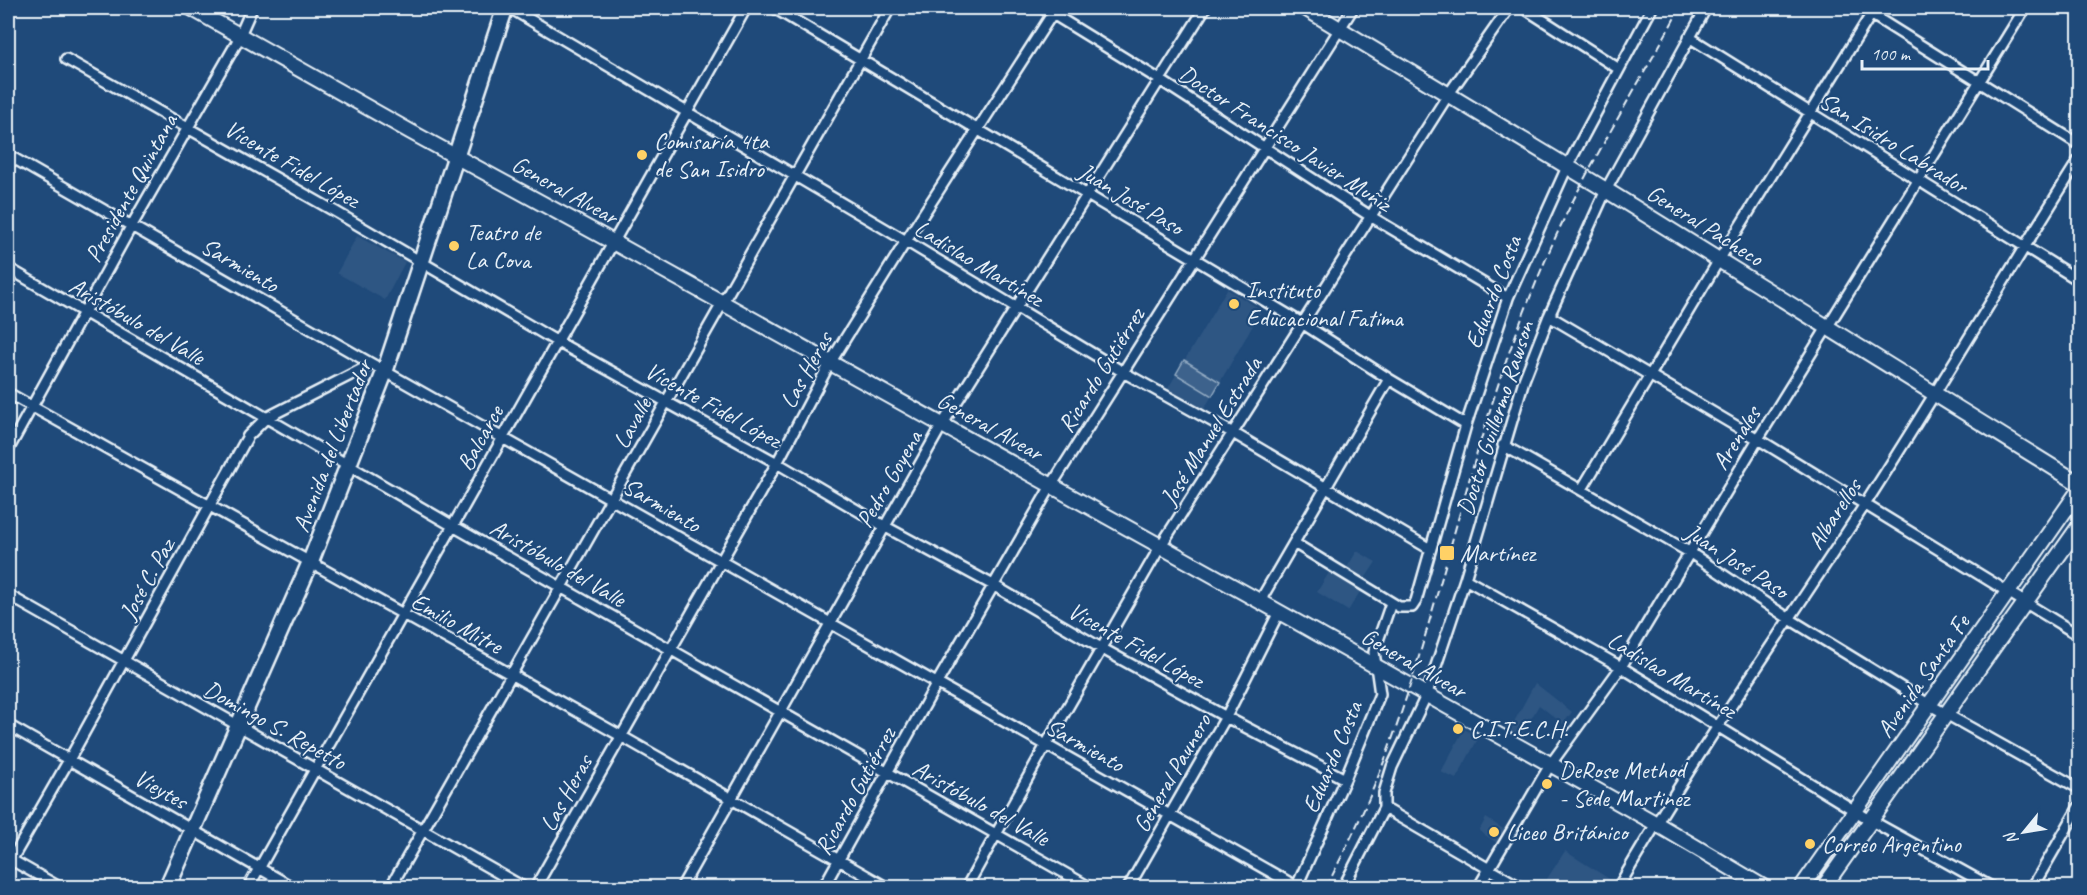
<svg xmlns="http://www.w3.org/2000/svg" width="2087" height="895" font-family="Caveat,sans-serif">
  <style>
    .built { fill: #2e5683 }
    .green { fill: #3c628c; stroke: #92aac2; stroke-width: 1.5 }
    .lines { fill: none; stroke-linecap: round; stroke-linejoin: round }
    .street-casing { stroke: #e8f1f8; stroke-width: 14 }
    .secondary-casing { stroke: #e8f1f8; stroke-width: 18 }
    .primary-casing { stroke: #e8f1f8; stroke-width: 20 }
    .street { stroke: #1f4a7a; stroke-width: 9 }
    .secondary { stroke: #1f4a7a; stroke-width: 14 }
    .primary { stroke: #1f4a7a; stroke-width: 15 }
    .rail { stroke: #e8f1f8; stroke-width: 2; stroke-dasharray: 9 4.5; stroke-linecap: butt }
    .poi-dot { fill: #ffd166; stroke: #1f4a7a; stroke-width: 2 }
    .labels { text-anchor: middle; stroke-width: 4.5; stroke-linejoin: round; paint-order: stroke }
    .street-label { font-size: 24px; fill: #e8f1f8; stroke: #1f4a7a }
    .poi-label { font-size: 24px; fill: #e8f1f8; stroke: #1f4a7a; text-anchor: start }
  </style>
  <rect width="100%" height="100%" fill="#1f4a7a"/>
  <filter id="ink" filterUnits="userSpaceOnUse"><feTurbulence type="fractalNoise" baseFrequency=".0167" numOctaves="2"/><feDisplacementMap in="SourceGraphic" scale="12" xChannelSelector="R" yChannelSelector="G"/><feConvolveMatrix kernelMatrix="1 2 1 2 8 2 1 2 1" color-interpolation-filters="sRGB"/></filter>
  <g filter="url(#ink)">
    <path class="built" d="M357 236 405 262 385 300 337 273Z
      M1227 289 1262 310 1203 411 1167 390Z
      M1357 551 1376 562 1364 580 1346 569Z
      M1330 571 1361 590 1348 611 1317 592Z
      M1535 683 1572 712 1563 724 1539 705 1519 740 1508 733Z
      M1464 729 1479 737 1456 779 1441 772Z
      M1486 818 1508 832 1500 845 1479 831Z
      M1565 851 1614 882 1611 887H1553L1545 882Z"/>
    <path class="green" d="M1184 360 1220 382 1212 396 1176 374Z"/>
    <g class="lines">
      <g class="street-casing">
        <path id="street" d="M510 8 906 241 1123 372 1233 433 1430 549
          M774 8 1302 323 1389 379 1466 425
          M1043 8 1160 80 1370 216 1508 298
          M1524 8 1619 69
          M1861 8 2080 145
          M1689 37 2080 281
          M66 59 336 212 556 341 777 463 884 526 993 585 1101 648 1226 717 1345 779
          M8 155 372 364 1299 888
          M8 268 453 526 1091 888
          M1549 316 1758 439 2080 636
          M8 393 621 736 888 888
          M1503 445 1689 552 1788 618 1930 705 2080 789
          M8 450 132 225 236 44 252 8
          M1582 489 1719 260 1875 8
          M1294 543 1399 607H1412L1416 601 1466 425 1508 298 1567 167 1652 8
          M1465 579 1621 667 1870 820 1993 888
          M8 595 525 888
          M1260 601 1389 379
          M8 725 294 888
          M1384 808 1522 888
          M8 858 61 888
          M8 866 69 760 248 436 266 418 372 364
          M248 888 746 8
          M390 888 890 8
          M535 888 777 463 830 363 906 241 1056 8
          M681 888 942 425 1205 8
          M823 888 937 683 1051 486 1353 8
          M966 888 1046 745 1160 547 1448 95 1509 8
          M1128 888 1226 717 1279 612
          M1296 888 1345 779 1380 694 1374 652 1391 603
          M1343 888 1384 808V793L1392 767 1426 696 1465 579 1524 380 1549 316 1606 190 1706 8
          M1478 888 1550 765 1621 667 1758 439 2025 8
          M1618 888C1694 756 1781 633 1864 506 1938 392 2007 273 2080 158
          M2032 888 2080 805"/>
      </g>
      <g class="secondary-casing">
        <path id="secondary" d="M191 8 411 132 613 242 1279 612 1655 823 1765 888
          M1305 8 1606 190 2080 484
          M1801 888 2080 489
          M1823 888 2080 525"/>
      </g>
      <g class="primary-casing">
        <path id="primary" d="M167 888 310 563 385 371 505 8"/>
      </g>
      <use href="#street" class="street"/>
      <use href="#secondary" class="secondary"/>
      <use href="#primary" class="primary"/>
      <path class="rail" d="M1326 888C1349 842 1372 796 1389 748 1436 617 1464 480 1510 350 1526 307 1543 263 1563 221 1598 148 1642 79 1680 8"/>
    </g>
  </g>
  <g class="poi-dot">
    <circle cx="642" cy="155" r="6"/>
    <circle cx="454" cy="246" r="6"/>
    <circle cx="1234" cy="304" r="6"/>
    <rect x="1439" y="545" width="16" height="16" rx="3"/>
    <circle cx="1458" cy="729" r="6"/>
    <circle cx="1547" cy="784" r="6"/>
    <circle cx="1494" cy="832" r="6"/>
    <circle cx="1810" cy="844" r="6"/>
  </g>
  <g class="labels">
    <g class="street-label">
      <text transform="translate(1285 138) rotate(33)" y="8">Doctor Francisco Javier Muñiz</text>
      <text transform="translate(1894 143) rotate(32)" y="8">San Isidro Labrador</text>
      <text transform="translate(292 164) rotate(30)" y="8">Vicente Fidel López</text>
      <text transform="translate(131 188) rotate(-61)" y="8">Presidente Quintana</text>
      <text transform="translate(565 190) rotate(29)" y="8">General Alvear</text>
      <text transform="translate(1131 199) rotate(31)" y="8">Juan José Paso</text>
      <text transform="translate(1705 225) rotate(32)" y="8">General Pacheco</text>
      <text transform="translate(979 263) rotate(31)" y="8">Ladislao Martínez</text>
      <text transform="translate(240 265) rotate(30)" y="8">Sarmiento</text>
      <text transform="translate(1493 292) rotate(-69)" y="8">Eduardo Costa</text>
      <text transform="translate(137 321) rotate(30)" y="8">Aristóbulo del Valle</text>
      <text transform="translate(806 370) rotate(-61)" y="8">Las Heras</text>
      <text transform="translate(1101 370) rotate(-58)" y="8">Ricardo Gutiérrez</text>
      <text transform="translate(713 405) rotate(29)" y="8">Vicente Fidel López</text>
      <text transform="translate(1495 418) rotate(-72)" y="8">Doctor Guillermo Rawson</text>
      <text transform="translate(632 423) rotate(-61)" y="8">Lavalle</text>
      <text transform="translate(990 426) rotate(29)" y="8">General Alvear</text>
      <text transform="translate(1211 431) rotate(-58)" y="8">José Manuel Estrada</text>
      <text transform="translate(480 438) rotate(-61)" y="8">Balcarce</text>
      <text transform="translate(1736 438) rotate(-58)" y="8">Arenales</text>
      <text transform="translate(332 446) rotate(-69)" y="8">Avenida del Libertador</text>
      <text transform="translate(889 479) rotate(-60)" y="8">Pedro Goyena</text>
      <text transform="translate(662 505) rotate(30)" y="8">Sarmiento</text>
      <text transform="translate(1834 514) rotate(-57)" y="8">Albarellos</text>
      <text transform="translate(1737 561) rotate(33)" y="8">Juan José Paso</text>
      <text transform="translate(558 563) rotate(30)" y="8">Aristóbulo del Valle</text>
      <text transform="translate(147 579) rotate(-61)" y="8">José C. Paz</text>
      <text transform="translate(457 623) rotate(29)" y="8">Emilio Mitre</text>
      <text transform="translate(1136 645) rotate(29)" y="8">Vicente Fidel López</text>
      <text transform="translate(1414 663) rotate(30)" y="8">General Alvear</text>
      <text transform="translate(1672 675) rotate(31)" y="8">Ladislao Martínez</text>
      <text transform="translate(1923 676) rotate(-55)" y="8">Avenida Santa Fe</text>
      <text transform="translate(275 725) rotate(29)" y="8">Domingo S. Repetto</text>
      <text transform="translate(1085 745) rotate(29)" y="8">Sarmiento</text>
      <text transform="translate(1332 757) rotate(-67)" y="8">Eduardo Costa</text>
      <text transform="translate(1172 773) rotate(-60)" y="8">General Paunero</text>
      <text transform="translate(161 789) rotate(29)" y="8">Vieytes</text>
      <text transform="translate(855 791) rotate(-61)" y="8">Ricardo Gutiérrez</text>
      <text transform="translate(566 793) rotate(-61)" y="8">Las Heras</text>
      <text transform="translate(981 803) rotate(29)" y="8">Aristóbulo del Valle</text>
    </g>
    <g class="poi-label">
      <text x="654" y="149">Comisaría 4ta<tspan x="654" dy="28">de San Isidro</tspan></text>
      <text x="466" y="240">Teatro de<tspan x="466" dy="28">La Cova</tspan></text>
      <text x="1246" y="298">Instituto<tspan x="1246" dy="28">Educacional Fatima</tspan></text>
      <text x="1460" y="561">Martínez</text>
      <text x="1470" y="737">C.I.T.E.C.H.</text>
      <text x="1559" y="778">DeRose Method<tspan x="1559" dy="28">- Sede Martinez</tspan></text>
      <text x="1506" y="840">Liceo Británico</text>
      <text x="1822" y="852">Correo Argentino</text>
    </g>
  </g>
  <rect width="2087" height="895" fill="none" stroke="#1f4a7a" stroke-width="30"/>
  <rect x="15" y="15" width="2057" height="865" fill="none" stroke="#e8f1f8" stroke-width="2" filter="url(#ink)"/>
  <g transform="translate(2024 832) rotate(240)" stroke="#1f4a7a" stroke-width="4.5" paint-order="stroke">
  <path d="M0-4.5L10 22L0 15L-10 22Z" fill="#e8f1f8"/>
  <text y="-9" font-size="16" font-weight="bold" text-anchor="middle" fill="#e8f1f8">N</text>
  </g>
  <path d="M1862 60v9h126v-9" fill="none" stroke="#e8f1f8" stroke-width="3"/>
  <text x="1871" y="60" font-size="18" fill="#e8f1f8" stroke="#1f4a7a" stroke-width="4.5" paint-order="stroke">100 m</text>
</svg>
